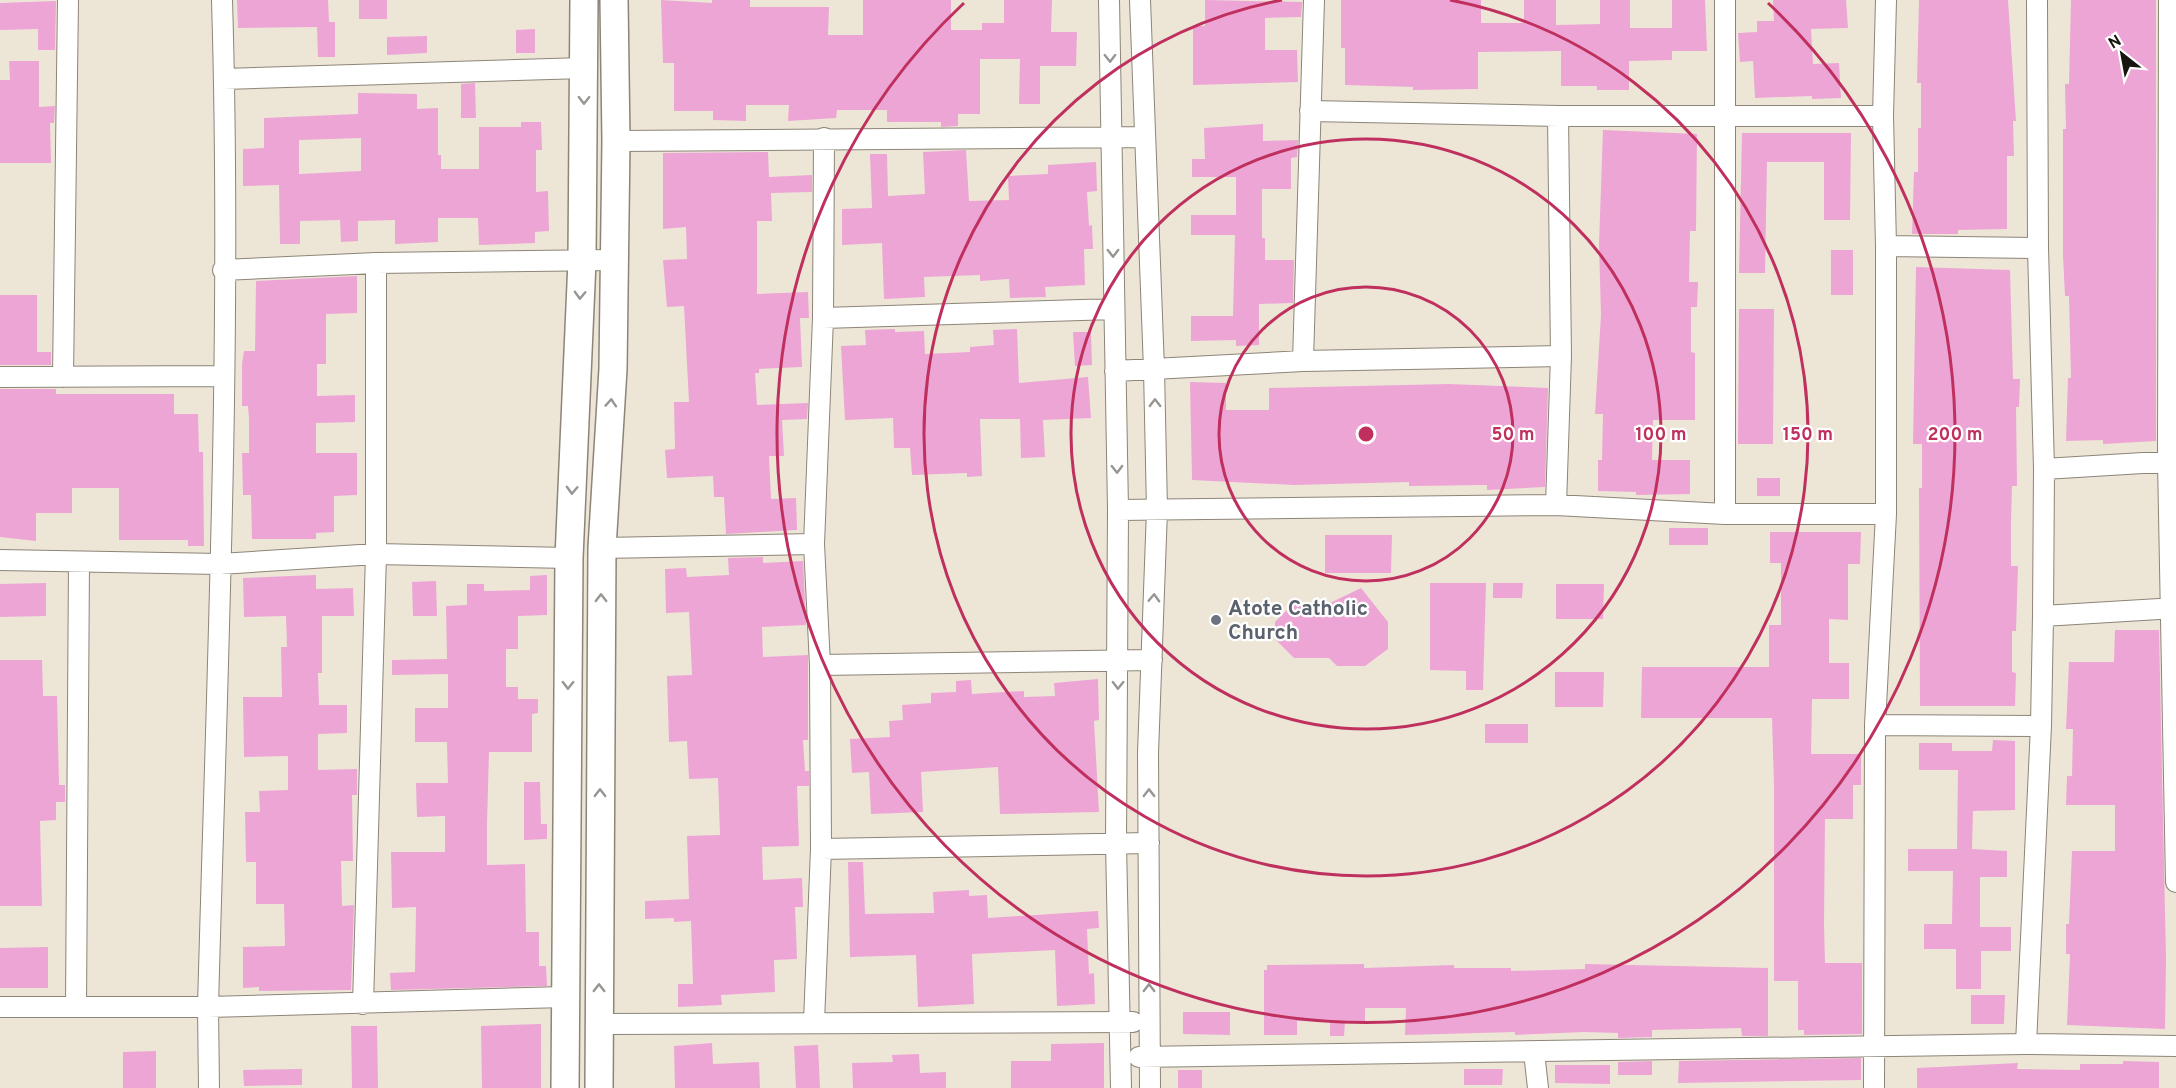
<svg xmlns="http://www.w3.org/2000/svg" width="2176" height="1088" font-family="Overpass,sans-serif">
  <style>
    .building { fill: #eda5d6; fill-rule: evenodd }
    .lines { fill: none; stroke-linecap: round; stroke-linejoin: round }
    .minor-casing { stroke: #8c8578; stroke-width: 22 }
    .secondary-casing { stroke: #8c8578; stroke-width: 30 }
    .minor { stroke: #fff; stroke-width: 20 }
    .secondary { stroke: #fff; stroke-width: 27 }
    .oneway { stroke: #979693 }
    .ring { fill: none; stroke: #bf305e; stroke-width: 3 }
    .worship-dot { fill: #6b7280; stroke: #fff; stroke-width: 2 }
    .labels { text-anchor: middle; stroke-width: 4.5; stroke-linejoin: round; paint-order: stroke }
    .worship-label { font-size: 21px; font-weight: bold; fill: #5b616d; stroke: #fff; text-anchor: start }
    .centre { fill: #bf305e; stroke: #fff; stroke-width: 3 }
    .ring-label { font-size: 18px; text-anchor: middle; font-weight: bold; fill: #bf305e; stroke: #fff; stroke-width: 4.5; stroke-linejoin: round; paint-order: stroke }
  </style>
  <rect width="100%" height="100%" fill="#ede6d7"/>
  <path class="building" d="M237 0H328L329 22H335V57H318L317 27 238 28Z
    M359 0H387V19H359Z
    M661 0 712 3V0H750V7H829L828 35H863V0H951V30H982V23H1004V0H1052L1051 32H1077L1076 66H1040V104H1019L1020 59H980V114H958V126L941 127V122H887V110H837L836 118 788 121 789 105H746V121L713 120V111H674V63H663Z
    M1205 0 1302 2 1301 17 1265 18V50H1297L1298 82 1193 85V26H1205Z
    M1341 0H1481V23H1524V0H1556V25L1600 24V0H1630V28H1672V0H1705L1707 51H1672V60L1629 61V90H1597V86H1561V51L1478 52V89L1413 90V87L1345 85V48H1341Z
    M1773 0H1846L1848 28 1811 29 1813 64 1839 63 1841 98 1812 99V96L1755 98 1753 61 1740 62 1738 33 1757 32V21H1774Z
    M1919 0H2008L2016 121H2013L2014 156H2007V229L1958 230V234H1912L1914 172H1918V128H1921V83H1917Z
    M2071 0H2156V441L2103 444V440L2066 441 2068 378H2071L2069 296H2065L2063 256V129H2066L2065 84H2069Z
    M56 1 55 50H38V29L0 30V3Z
    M535 29V53H516V30Z
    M427 36V53L387 55V37Z
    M9 61H39V107L55 106 54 123H50L51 163H0V80H10Z
    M475 83 476 118H461V84Z
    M358 93 417 94V109L438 108V155H441V169H479V127H521V122H541L542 150H536V192L548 191 549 231 535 232V243L479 245 478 218H438V242L395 244V220L358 221V241L341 242 340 220 300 221V244H280L279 185 243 186V149L264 148V118L358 114ZM361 138V171L299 174V140Z
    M1263 124V141L1298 140 1297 157 1291 158V189H1262V238H1265V260H1294L1293 303 1259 304V345L1236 346V340L1191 341V316H1233L1235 235H1191V215H1236V177H1192V159H1205L1204 128Z
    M1603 130 1697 134 1696 231H1690L1689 282H1698L1697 307H1691V352L1695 353V420H1653L1652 460H1690V494L1636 495V492L1598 491V460H1602L1603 414H1595L1601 315 1599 244Z
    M1742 133H1851L1850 220H1824V162H1767L1765 273H1739Z
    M966 150 969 201 1009 200 1008 176 1048 174V165L1096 162 1097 191 1087 192 1089 226 1092 225 1093 249H1084L1085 285 1045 287 1046 297 1010 298 1009 279 980 281V275L924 277 925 297 884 299 882 243 842 245V209L872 208 870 154H887L888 196 925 194 923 152Z
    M768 152 769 177 812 175V192L771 193 772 221H757V294L808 292 809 318H800L802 367 759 369V373H755L757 405 808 403 807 419 782 420 784 456H769L771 499 796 498 797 530 726 534 724 497H714L713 476 667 478 665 450 675 449 674 402H689L684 306 667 307 663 260 687 259 686 227 663 229V153Z
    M1831 250H1853V295H1831Z
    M1916 267 2010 270 2013 379H2020L2019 407H2016L2017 486H2012L2011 522V566H2018L2016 631H2012V672L2016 673 2015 706H1920L1919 488H1922V444H1913Z
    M357 276V313L326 314V364H317V396L355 395V422L316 423V453H357V495L334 496V532L316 533V539H252L251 495H243L242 453H249V419L248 406H242V364L244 351H255L256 281Z
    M0 295H37V352H51V365H0Z
    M1739 309H1774L1773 444H1738Z
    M895 329V332L924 331 925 354 970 352V347L994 345 993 330 1017 329 1019 383 1088 377 1091 418 1043 420 1045 457 1021 458 1020 419H980L982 476 967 477V473L912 475 910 448H894L893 418 845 420 841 346 866 345 865 330Z
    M1073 332H1091L1092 365 1075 366Z
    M1190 382 1226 383V410H1269V388L1449 384 1548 388 1545 487 1487 490V485L1409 486V482L1294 485 1192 480Z
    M0 389H56V394H174V414H198L199 452H203L204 546H188V540H119V488H72V513H36V541L0 537Z
    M1757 478H1780V496H1757Z
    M1669 528H1708V545H1669Z
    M1770 532H1861L1860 564H1848V620L1829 619V663H1849V699H1812L1811 754H1861V785H1853V819H1825L1824 925 1825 963H1862V1034L1804 1035V1030H1798V981H1774V785L1772 718H1641L1642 667H1769V625H1781V563H1770Z
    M1325 535H1392L1391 573H1325Z
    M763 557V563L803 561 806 625 762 627 763 657 808 655V740H803L805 771H809V786H797L799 846 762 847 763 880 802 878 803 907H795L797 959 774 960 775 992 721 995 722 1005 678 1007V984H693L691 921 674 922V918L645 919V901L689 899 687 836 720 835 718 778 689 779 687 741 669 742 667 676 692 675 689 612 666 613 665 569 686 568 687 577 729 575 728 558Z
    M316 575V589L353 588 354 616H322V673H318L319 705H347V733L318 734V770L357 769V795H352L353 861H341L342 906 354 905 351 990 259 991V987L243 988V947L285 946 284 904H256V862H246L245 812H260L259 791 288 790V756L244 757 243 697H282L281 647H287L286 616 244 617 243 578Z
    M547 575V615L518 616V649H506V687H518V699H538V713L532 714V752H489L487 825V865L525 864 526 932H539V966H546L547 986 391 990 390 973 415 972 416 907 392 908 391 852H445V816L417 817 416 783H448L447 742H415V708H448V674L392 675V660L447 659 446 606 467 605V584H484V591L530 590V576Z
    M436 581 437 616H413L412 582Z
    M46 583V616L0 617V584Z
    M1430 583H1486L1483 690H1466V671L1430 670Z
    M1493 583H1523L1522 598H1493Z
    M1556 584H1604L1603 619H1556Z
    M1361 588 1388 622V649L1365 666H1337L1329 658H1294L1275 639V622L1294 603H1330Z
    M2115 630H2159L2166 959 2165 1029 2067 1025 2070 954H2066V924H2069L2072 851H2115V805H2066L2067 776H2072L2073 729H2066L2069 662H2114Z
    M0 660H42L43 696H57L59 785H65V802H56V820L40 821 42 906H0Z
    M1555 672H1604L1603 707H1555Z
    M1098 679 1099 720 1094 721 1099 812 1000 814 998 767 921 772 923 812 871 814 869 772 852 773 850 739 890 737 889 721 903 720 902 705 931 703V693L956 692V681L971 680 972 694 1024 691V697L1055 696 1054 683Z
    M1485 724H1528V743H1485Z
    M1993 740 2015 741V810L1973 811 1972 849 2007 851V877H1980V927H2011V951H1981V989H1956V949H1924V924H1952L1953 871H1908V849H1957L1958 770H1919V743H1952V751H1992Z
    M524 782H540L541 824H547V839L524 840Z
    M848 862H863L865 914 934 913 933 892 969 890V896L987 895 988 918 1098 911 1099 928 1087 929 1089 974 1094 973 1095 1004 1057 1006 1055 950 972 954 974 1004 918 1007 916 955 850 957Z
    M48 947V988H0V948Z
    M1364 964V968L1454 965V968H1511V971L1585 969V964L1768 968V1036H1742L1741 1028 1652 1030V1037L1618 1038V1033L1584 1032 1515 1035V1032L1405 1035 1406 1008H1365V1022L1345 1021 1344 1036H1330V1022L1297 1021V1035H1264V970H1267V965Z
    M1971 995H2005L2004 1024H1971Z
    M1183 1012H1230V1035L1183 1034Z
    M541 1024V1088H482L481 1026Z
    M351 1026H377L378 1088H352Z
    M712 1043 713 1064 759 1062 760 1088H675L674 1046Z
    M1104 1043V1088H1011V1061H1051V1044Z
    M818 1045 820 1088H796L794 1046Z
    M156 1051V1088H123V1052Z
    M919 1054 920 1073 946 1072V1088H853L852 1063 893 1062 892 1055Z
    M1861 1058V1080L1678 1083 1679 1061Z
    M1652 1061V1075H1618V1062Z
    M2123 1061 2159 1062V1088H1917V1068L2018 1063 2017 1069 2080 1070V1064H2123Z
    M1555 1065H1610V1084L1555 1083Z
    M302 1069V1085L244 1086 243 1070Z
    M1464 1069H1503L1502 1085H1464Z
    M1178 1070H1202V1088H1178Z"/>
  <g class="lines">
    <g class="minor-casing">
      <path id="minor" d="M1109 0 1118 510 1116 843 1121 1088
        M1140 0 1154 369 1157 510 1148 753 1150 1088
        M2169 0 2168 461 2176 882
        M224 79 584 68
        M1310 111 1558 116H1883
        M616 141 1145 137
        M1886 246 2038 248
        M223 270 376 263 614 260
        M823 318 1114 309
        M1303 361 1314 0
        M1115 371 1303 361 1561 356
        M0 377 223 376
        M63 377 68 0
        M2044 469 2176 461
        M1556 505 1561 356 1558 116
        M1118 510 1556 505 1725 514H1886
        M1725 514V0
        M602 548 814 544
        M0 560 220 564 376 554 569 558
        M2043 616 2176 608
        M820 665 1152 660
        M1875 725 2041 726
        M821 849 1149 843
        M363 1004 376 554V263
        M0 1007H208L565 997
        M76 1007 79 562
        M814 1022 821 849 820 665 814 544 823 318 824 138
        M599 1024 1133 1022
        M2026 1044 2041 726 2043 616 2044 469 2038 248 2037 0
        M1534 1052 1538 1088
        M1139 1057 2026 1044 2176 1046
        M209 1088 208 1007C217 672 232 335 222 0
        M1874 1088 1875 725 1886 514V246L1883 116 1886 0"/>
    </g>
    <g class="secondary-casing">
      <path id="secondary" d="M565 1088 569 558 582 261 584 0
        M599 1088 602 548 613 369 616 141 614 0"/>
    </g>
    <use href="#minor" class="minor"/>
    <use href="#secondary" class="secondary"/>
  </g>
  <defs><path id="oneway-chevron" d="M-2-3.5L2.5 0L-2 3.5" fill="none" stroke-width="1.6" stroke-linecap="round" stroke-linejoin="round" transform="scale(1.5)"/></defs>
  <g class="oneway">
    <use href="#oneway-chevron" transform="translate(1110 58) rotate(89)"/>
    <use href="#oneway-chevron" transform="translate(584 100) rotate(91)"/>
    <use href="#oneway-chevron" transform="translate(1113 253) rotate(89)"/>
    <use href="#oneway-chevron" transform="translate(580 295) rotate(92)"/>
    <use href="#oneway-chevron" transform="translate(611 403) rotate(-86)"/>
    <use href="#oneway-chevron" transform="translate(1155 403) rotate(-91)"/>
    <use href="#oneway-chevron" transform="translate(1117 469) rotate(89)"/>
    <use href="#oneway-chevron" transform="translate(572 490) rotate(92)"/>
    <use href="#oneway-chevron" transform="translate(601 598) rotate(-90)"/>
    <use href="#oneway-chevron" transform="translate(1154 598) rotate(-88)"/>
    <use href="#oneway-chevron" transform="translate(568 685) rotate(91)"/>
    <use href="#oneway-chevron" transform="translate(1118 685) rotate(91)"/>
    <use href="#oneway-chevron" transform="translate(600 793) rotate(-90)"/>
    <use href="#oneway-chevron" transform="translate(1149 793) rotate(-90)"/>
    <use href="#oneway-chevron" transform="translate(599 988) rotate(-90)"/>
    <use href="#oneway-chevron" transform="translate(1149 988) rotate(-90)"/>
  </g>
  <g class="ring">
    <circle cx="1366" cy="434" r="147"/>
    <circle cx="1366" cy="434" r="295"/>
    <path d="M1450 0A442 442 0 1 1 1282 0"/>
    <path d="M1768 3A589 589 0 1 1 964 3"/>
  </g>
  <circle class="worship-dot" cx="1216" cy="620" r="6"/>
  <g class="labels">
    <g class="worship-label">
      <text x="1228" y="615">Atote Catholic<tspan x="1228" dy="24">Church</tspan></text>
    </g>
  </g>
  <circle cx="1366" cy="434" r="9" class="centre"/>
  <g class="ring-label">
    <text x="1513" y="440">50 m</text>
    <text x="1661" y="440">100 m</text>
    <text x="1808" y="440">150 m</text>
    <text x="1955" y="440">200 m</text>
  </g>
  <g transform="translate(2122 54) rotate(329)" stroke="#ffffff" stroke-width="4.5" paint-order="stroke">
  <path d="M0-4.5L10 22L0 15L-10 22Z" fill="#181510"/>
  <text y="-9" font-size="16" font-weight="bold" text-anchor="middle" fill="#181510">N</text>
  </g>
</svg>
